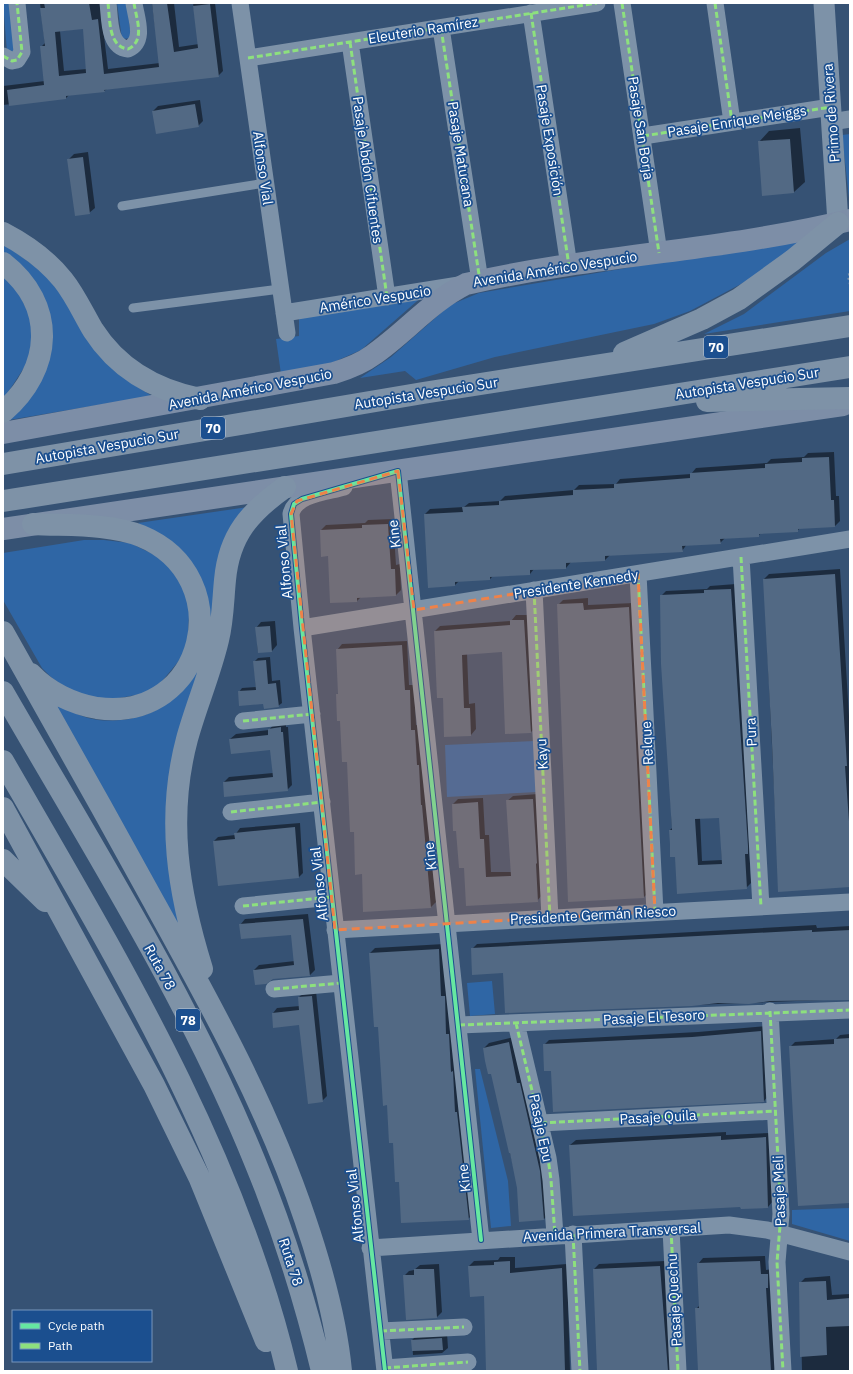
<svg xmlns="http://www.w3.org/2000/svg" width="853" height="1374" font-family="'IBM Plex Sans',sans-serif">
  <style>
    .green { fill: #2f66a5 }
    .shadow { fill: #0007; fill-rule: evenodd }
    .building { fill: #526984; fill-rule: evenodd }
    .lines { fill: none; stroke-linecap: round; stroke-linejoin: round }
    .path { stroke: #7d92a8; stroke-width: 2.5; stroke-dasharray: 2 3; stroke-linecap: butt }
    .service { stroke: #7d92a8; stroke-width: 9 }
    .minor { stroke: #7d92a8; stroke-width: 17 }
    .tertiary { stroke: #7d92a8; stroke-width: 21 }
    .primary { stroke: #7d8ea7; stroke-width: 22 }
    .motorway { stroke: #7e92a7; stroke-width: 22 }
    .quiet { stroke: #8de07e; stroke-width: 3; stroke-dasharray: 6 3; stroke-linecap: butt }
    .cycleway-casing { stroke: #1b4f8f; stroke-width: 6 }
    .cycleway { stroke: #66e7a1; stroke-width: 4 }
    .marked { fill: #ee8249; fill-opacity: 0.2; stroke: #ee8249; stroke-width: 3; stroke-dasharray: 8 5; stroke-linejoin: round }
    .labels { text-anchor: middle; stroke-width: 3.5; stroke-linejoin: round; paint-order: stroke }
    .shield { fill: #1b4f8f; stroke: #bbcadd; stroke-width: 1 }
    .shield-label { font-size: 13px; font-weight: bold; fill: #fff }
    .street-label { font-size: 14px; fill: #fff; stroke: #1b4f8f }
  </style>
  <rect width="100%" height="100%" fill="#365274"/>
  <path class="green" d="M3 3H11L17 51 7 52Z
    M117 3H127L131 38 122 39Z
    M850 134V198H849L842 135Z
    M821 235 773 267 690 311 654 324 495 357 416 380 405 371 360 378 391 357 450 305 479 293Z
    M850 239V311L704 334 744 314 826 253Z
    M3 243 45 274 128 381 152 396 3 421 48 351 3 255Z
    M3 276 15 286 31 318V357L3 400Z
    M424 295 361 350 318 369 281 374 276 339 299 336V318Z
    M248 507 215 613 191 703 182 938 50 698C62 705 74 714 88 718 109 724 153 720 168 700 182 681 196 650 208 628L155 533 138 523Z
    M84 540H104L130 543 165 560 190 598 187 651 153 692 102 701 65 688 51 677 42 668 3 600V553Z
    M534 741 537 792 447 797 445 745Z
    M492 981 495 1014 470 1016 467 983Z
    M475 1069H480L508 1181 511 1226 491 1228Z
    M850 1208V1241L792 1224V1210Z"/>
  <path class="shadow" d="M40 3H100L108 69 160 63 152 3H174L179 47 199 44 193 3H215L223 71 218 76 107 89 104 91 69 95 66 98 3 105V86L45 81 41 47 45 43ZM84 28 87 69 64 71 60 31Z
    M200 100 203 121 198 126 153 111 158 106Z
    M800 128 805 182 794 192 759 142 769 131Z
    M88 152 95 208 89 213 68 160 74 154Z
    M834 452 836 496H839L840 521 835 526 800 528 797 531 762 532 758 536 725 538 720 543 687 544 682 551 610 555 605 560 571 562 566 568 534 569 530 574 493 576 490 579 460 580 455 585 429 587 425 514 430 509 464 507 469 503 500 501 505 496 574 490 579 485 616 484 620 479 691 474 696 468 767 463 771 459 804 457 808 453Z
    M393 519 396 565 400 564 401 590 396 595 361 597 357 601 329 555 321 530 326 525 365 523 368 520Z
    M840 569 850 733V824L847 827 850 841V886L779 891 764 579 769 574Z
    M736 584 751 883 746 888 676 856 670 830 672 828 661 596 666 591 707 589 710 586ZM720 817 722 860 702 861 700 818Z
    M588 598V605L634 603 649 892 644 897 558 605 563 600Z
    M516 615H528L536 727 531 732 503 651 467 653 469 704 475 703 476 729 471 735 443 697 435 631 440 626 511 621Z
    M275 621 277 645 272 651 258 652 256 628 261 622Z
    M407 641 409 685H414L416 725H419L436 902 431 907 363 873 355 831 348 761 337 695 339 692 337 650 342 644Z
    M270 657 272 681 280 680 282 703 278 706 264 703 239 692 242 688 256 687 254 662 258 658Z
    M286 723V727H288L292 785 287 790 224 782 229 777 273 773 271 748 230 739 236 734 269 730 274 724Z
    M538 794 542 895 537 901 467 905 465 867 453 804 458 799 483 798 485 835H489L491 872H512L507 801 513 796Z
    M300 823 303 873 299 877 214 841 218 837 235 835 240 828Z
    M308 914 315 970 310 975 254 970 259 965 295 961 292 934 240 925 245 919Z
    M816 925 817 928 850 926V999L506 1012 504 972 472 949 477 944Z
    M444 944 473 1214 468 1219 400 1181 388 1104 379 1026H375L370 953 375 948Z
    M316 991 327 1096 322 1101 300 1024 273 1013 277 1008 300 1006 299 997 304 992Z
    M766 1026 769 1095 764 1101 554 1111 552 1070 544 1045 549 1040 698 1032Z
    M850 1034V1203L790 1047 795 1042 836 1039 840 1035Z
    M514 1037 544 1166 549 1214 543 1220 518 1187 492 1073 484 1048 489 1043Z
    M726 1132V1135L770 1133 773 1201 768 1207 741 1206 570 1145 576 1140Z
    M765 1256 766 1270 772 1269 776 1368 773 1371H699L696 1309 700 1305 698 1264 703 1258Z
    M500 1257H515V1268L567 1264 570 1371H488L485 1295 469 1266 474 1261 498 1260Z
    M665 1261 672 1371H599L594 1269 599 1264Z
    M439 1264 442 1312 437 1317 404 1276 409 1271 414 1270 420 1265Z
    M830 1276 832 1295 850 1294V1371H802L800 1283 805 1278Z
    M447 1333 448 1348 442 1353 413 1355 412 1340 417 1335Z"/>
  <path class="building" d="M44 3H89L92 20 98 19 104 74 159 67 152 3H167L174 52 198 48 193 6 210 4 219 77 104 90 105 92 66 96V99L9 106 7 90 44 85 40 46H45L40 8H45ZM83 29 86 73 59 76 55 32Z
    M195 104 199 127 156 134 152 111Z
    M790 139 794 193 762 196 758 141Z
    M83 157 90 214 75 216 67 159Z
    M829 457 831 500H834L835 527 798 529V532L759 534V537L720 539 721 544 682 546 683 552 605 556V561L566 563V569L530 570V575L490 577V580L455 582V586L428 588 424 514 463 512 462 507 499 505V501L573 495V490L614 488V484L690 478V473L765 468V464L802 462V458Z
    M388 524 391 569H395L396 596 357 598V602L330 603 328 556 321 557 320 530 362 528V525Z
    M835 574 847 766H845L850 835V887L778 892 772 743 763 579Z
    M731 589 748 846V854H745L747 889 677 894 675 857H670V844L669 830H672L661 664 660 595 704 593V590ZM719 818 722 864 698 865 695 819Z
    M583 603 584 610 629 607 644 898 568 902 557 604Z
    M510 620H524L531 733 505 734 502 652 462 655 464 708H470L471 736 444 737 443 698H437L434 631 510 625Z
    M270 626 272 652 258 653 255 627Z
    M402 645 405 690H410L411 730H415L417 765H419L421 805H422L431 908 363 912 362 874 355 875 354 832H350L347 762H342L340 721H337L336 694H338L336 649Z
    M266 660 268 684 276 683 279 707 264 709 263 704 239 706 238 691 256 690 253 661Z
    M281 727V732H283L288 791 224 797 223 782 273 777 270 750 231 754 229 739 268 735V729Z
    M533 799 537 863 536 864 538 902 466 906 464 868H459L456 831H453L452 804 478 802 480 839H484L486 877 511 876 506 800Z
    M295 827 299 878 218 886 213 841 235 839 234 833Z
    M303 919 310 976 273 979 266 984 255 985 253 970 294 965 291 935 241 939 239 924Z
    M812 930V932L850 930V1000L770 1001 749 1004 718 1003 692 1006 505 1013 503 973 472 975 471 948Z
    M439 949 441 996H445L446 1034H449L451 1072 453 1071 455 1112H457L469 1220 401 1223 399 1182H395L393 1143H389L387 1105 383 1106 378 1027H374L369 953Z
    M312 996 323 1102 308 1104 299 1025 273 1028 272 1013 299 1010 298 997Z
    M761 1031 764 1102 553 1112 551 1071H544L543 1044 692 1037Z
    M850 1038V1203L798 1206 789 1046 834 1044V1039Z
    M509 1042 517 1083H520L540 1171 544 1220 519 1222 517 1188 510 1153H509L491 1074H488L485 1061 483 1048Z
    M721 1136V1140L766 1137 768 1208 741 1209 740 1207 573 1216 569 1145Z
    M510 1261V1273L562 1268 565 1371H486L484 1296 470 1297 468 1266 494 1265V1262Z
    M760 1261 761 1274H768V1288H766L771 1371H698L695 1308H699L697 1263Z
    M660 1266 668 1371H597L593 1269Z
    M414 1269H434L437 1318 406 1320 403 1275H414Z
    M826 1281 827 1300 850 1298V1326L826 1327 827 1355 800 1357 799 1282Z
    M442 1338 443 1350 412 1351 411 1340Z"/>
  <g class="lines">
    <path class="path" d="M850 274 848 275 850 284"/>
    <path class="service" d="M122 206 265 183
      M133 308 280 289"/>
    <path class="minor" d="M108 3C110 18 108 47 128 49 146 41 136 18 134 3
      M240 3 287 333
      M622 3 659 253
      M715 3 732 122
      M531 13 569 266
      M441 28 480 281
      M350 42 387 297
      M3 56 12 61 17 60 22 52 17 3
      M248 58 597 3
      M831 122 850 119
      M643 136 831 107
      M284 313 459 285
      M386 474 398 471 481 1240
      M344 487C327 492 295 494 291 514L302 628 385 1371
      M741 557 761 907
      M638 574 655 912
      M534 590 550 918
      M302 628 850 539
      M243 721 312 714
      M231 812 322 802
      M243 906 331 897
      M335 930 850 902
      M274 989 341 983
      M770 1011 781 1214 777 1262 783 1371
      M516 1023 548 1158 551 1180 555 1235
      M459 1025 850 1010
      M541 1123 775 1111
      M671 1229 678 1371
      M573 1234 580 1371
      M370 1248 729 1225 767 1230 850 1252
      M381 1331 464 1327
      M385 1368 468 1362"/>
    <path class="tertiary" d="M824 3 838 223"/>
    <path class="primary" d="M3 433 334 373C347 369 361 364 373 355 405 333 430 302 466 284 592 255 724 251 850 220
      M3 529 843 405"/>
    <path class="motorway" d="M3 233C26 245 47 260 63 280 75 295 83 313 93 330 118 369 155 390 200 399
      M3 263C57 305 53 369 3 412
      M624 353 702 319 739 299 793 260 838 223
      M707 401 850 398
      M3 464 423 393 850 326
      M3 501 850 367
      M3 632C54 722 105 813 155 904 212 1007 268 1108 305 1219 322 1269 336 1319 341 1371
      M31 674C48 692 73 704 97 708 206 723 240 577 141 536 108 523 67 526 33 524
      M3 692C91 845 188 997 255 1162 283 1230 305 1300 322 1371
      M3 761C116 957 234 1149 287 1371
      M3 808 154 1085 200 1179 266 1341
      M3 860 45 901
      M202 969C178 892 166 818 187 739 196 706 210 674 218 640 223 620 223 600 225 580 229 535 250 512 285 487"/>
    <path class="quiet" d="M108 3C110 18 108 47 128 49 146 41 136 18 134 3
      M622 3 659 253
      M715 3 732 122
      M531 13 569 266
      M441 28 480 281
      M350 42 387 297
      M3 56 12 61 17 60 22 52 17 3
      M248 58 597 3
      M643 136 831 107
      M741 557 761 907
      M638 574 655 912
      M534 590 550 918
      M243 721 312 714
      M231 812 322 802
      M243 906 331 897
      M274 989 341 983
      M770 1011 781 1214 777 1262 783 1371
      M516 1023 548 1158 551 1180 555 1235
      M459 1025 850 1010
      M541 1123 775 1111
      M671 1229 678 1371
      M573 1234 580 1371
      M381 1331 464 1327
      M385 1368 468 1362"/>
    <g class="cycleway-casing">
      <path id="cycleway" d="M385 1371 302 628 291 514 294 504 302 499 398 471 481 1240"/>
    </g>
    <use href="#cycleway" class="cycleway"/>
  </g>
  <path class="marked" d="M398 471 414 610 638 574 655 912 335 930 291 514 297 501Z"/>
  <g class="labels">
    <g class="shield">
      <rect x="704" y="336" width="24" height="22" rx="3"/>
      <rect x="201" y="417" width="24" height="22" rx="3"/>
      <rect x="176" y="1009" width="24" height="22" rx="3"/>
    </g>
    <g class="shield-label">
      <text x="716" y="352">70</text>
      <text x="213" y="433">70</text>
      <text x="188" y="1025">78</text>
    </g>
    <g class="street-label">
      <text transform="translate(423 30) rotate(-9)" y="5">Eleuterio Ramírez</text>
      <text transform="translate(831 113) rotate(-94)" y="5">Primo de Rivera</text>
      <text transform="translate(737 121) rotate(-9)" y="5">Pasaje Enrique Meiggs</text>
      <text transform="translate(641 128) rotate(81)" y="5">Pasaje San Borja</text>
      <text transform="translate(550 140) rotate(81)" y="5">Pasaje Exposición</text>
      <text transform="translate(461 154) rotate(81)" y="5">Pasaje Matucana</text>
      <text transform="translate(263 168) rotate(82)" y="5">Alfonso Vial</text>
      <text transform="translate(368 170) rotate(82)" y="5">Pasaje Abdón Cifuentes</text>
      <text transform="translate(555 269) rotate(-9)" y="5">Avenida Américo Vespucio</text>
      <text transform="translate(375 299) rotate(-9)" y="5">Américo Vespucio</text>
      <text transform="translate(747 383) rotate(-9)" y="5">Autopista Vespucio Sur</text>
      <text transform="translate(250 389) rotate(-11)" y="5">Avenida Américo Vespucio</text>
      <text transform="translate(426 393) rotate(-9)" y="5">Autopista Vespucio Sur</text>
      <text transform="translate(107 446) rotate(-10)" y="5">Autopista Vespucio Sur</text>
      <text transform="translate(394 534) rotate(-97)" y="5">Kine</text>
      <text transform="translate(284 562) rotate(-95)" y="5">Alfonso Vial</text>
      <text transform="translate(576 584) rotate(-9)" y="5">Presidente Kennedy</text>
      <text transform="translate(751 732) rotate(-93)" y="5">Pura</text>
      <text transform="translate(647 743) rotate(-93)" y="5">Relque</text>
      <text transform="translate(542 754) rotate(-93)" y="5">Kayu</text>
      <text transform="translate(430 856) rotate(-96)" y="5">Kine</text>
      <text transform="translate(319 884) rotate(-96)" y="5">Alfonso Vial</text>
      <text transform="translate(593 915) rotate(-3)" y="5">Presidente Germán Riesco</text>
      <text transform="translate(160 967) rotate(61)" y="5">Ruta 78</text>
      <text transform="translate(654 1017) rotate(-3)" y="5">Pasaje El Tesoro</text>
      <text transform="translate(658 1117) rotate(-3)" y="5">Pasaje Quila</text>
      <text transform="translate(541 1128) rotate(78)" y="5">Pasaje Epu</text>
      <text transform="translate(464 1178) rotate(-96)" y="5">Kine</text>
      <text transform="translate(779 1191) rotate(-92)" y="5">Pasaje Meli</text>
      <text transform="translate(355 1206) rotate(-96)" y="5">Alfonso Vial</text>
      <text transform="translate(612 1232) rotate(-3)" y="5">Avenida Primera Transversal</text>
      <text transform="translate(291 1262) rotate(72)" y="5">Ruta 78</text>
      <text transform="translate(674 1300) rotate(-93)" y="5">Pasaje Quechu</text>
    </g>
  </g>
  <rect width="853" height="1374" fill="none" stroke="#ffffff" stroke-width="8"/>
  <rect x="12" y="1310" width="140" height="52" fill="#1b4f8f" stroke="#7695bc"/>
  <rect x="20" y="1323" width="20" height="6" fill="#66e7a1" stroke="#7695bc"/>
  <text x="48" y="1330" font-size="12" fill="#ffffff">Cycle path</text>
  <rect x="20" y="1343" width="20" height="6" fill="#8de07e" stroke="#7695bc"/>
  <text x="48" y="1350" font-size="12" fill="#ffffff">Path</text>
</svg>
